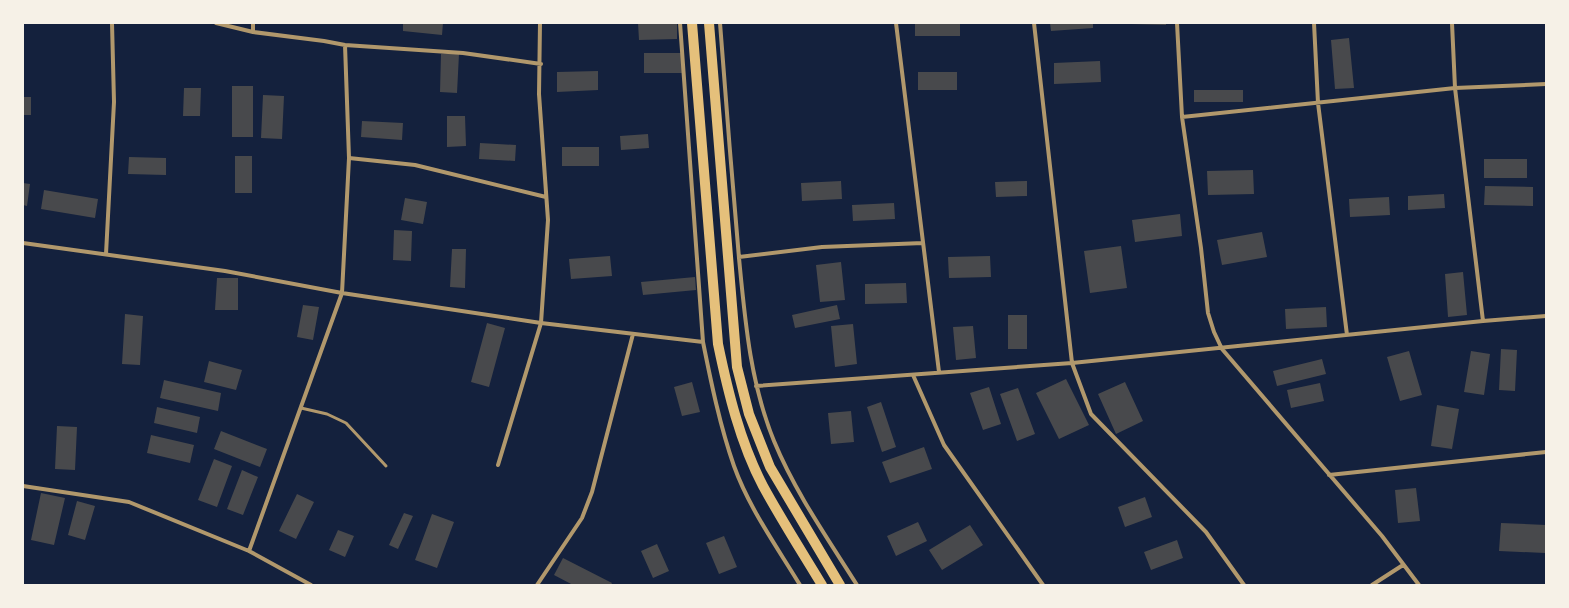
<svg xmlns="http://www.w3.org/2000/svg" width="1569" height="608" font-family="'Playfair Display',serif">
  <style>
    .building { fill: #48494c }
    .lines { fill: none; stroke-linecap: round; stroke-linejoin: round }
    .service { stroke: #b1986c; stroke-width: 3 }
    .minor { stroke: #b1986c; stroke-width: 4 }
    .trunk { stroke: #e5c07b; stroke-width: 10 }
  </style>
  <rect width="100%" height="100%" fill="#14213d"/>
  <path class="building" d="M403 23H443L442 35 403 31Z
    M638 23H677V39L639 40Z
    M915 23H960V36H915Z
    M1050 23H1093V28L1051 31Z
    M1131 23H1166V25L1131 24Z
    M1349 38 1354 88 1335 89 1331 40Z
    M644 53H682V73H644Z
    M441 54H459L457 93 440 92Z
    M1100 61 1101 82 1054 84V63Z
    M598 71V90L557 92V72Z
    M918 72H957V90H918Z
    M232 86H253V137H232Z
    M184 88H201L200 116H183Z
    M1194 90H1243V102H1194Z
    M263 95 284 96 282 139 261 138Z
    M23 97H31V115H23Z
    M447 116H465L466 146 447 147Z
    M362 121 403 123 402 140 361 137Z
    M648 134 649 148 621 150 620 136Z
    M480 143 516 145 515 161 479 159Z
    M562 147H599V166H562Z
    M235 156H252V193H235Z
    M129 157 166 158V175L128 174Z
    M1484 159H1527V178H1484Z
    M1253 170 1254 194 1208 195 1207 171Z
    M841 181 842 199 802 201 801 183Z
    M1027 181V196L996 197 995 182Z
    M23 183 30 184 27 206 23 205Z
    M1485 186 1533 187V206L1484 205Z
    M44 190 98 199 95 218 41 209Z
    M1444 194 1445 208 1408 210V196Z
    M1389 197 1390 215 1350 217 1349 199Z
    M405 198 427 202 423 224 401 220Z
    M894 203 895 219 853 221 852 205Z
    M1180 214 1182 236 1135 242 1132 220Z
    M394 230 412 231 411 261 393 260Z
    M1262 232 1267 257 1222 265 1217 240Z
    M1121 246 1127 288 1090 293 1084 251Z
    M452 249H466L465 288 450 287Z
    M610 256 612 276 571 279 569 259Z
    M990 256 991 277 949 278 948 257Z
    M841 262 845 300 820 302 816 265Z
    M1463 272 1467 315 1448 317 1445 274Z
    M695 277 696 290 643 295 641 282Z
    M217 278H238V310H215Z
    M906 283 907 303 865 304V284Z
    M303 305 319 307 313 340 297 337Z
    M837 305 840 319 795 328 792 315Z
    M1326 307 1327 327 1286 329 1285 309Z
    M125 314 143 316 140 365 122 364Z
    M1008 315H1027V349H1008Z
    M487 323 505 328 489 387 471 382Z
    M853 324 857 364 835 367 831 326Z
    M973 326 976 358 956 360 953 327Z
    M1501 349 1517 350 1515 391 1499 390Z
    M1409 351 1422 395 1400 401 1387 357Z
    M1471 351 1490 354 1484 395 1464 392Z
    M1322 359 1326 374 1277 386 1273 371Z
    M209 361 242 370 236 390 204 382Z
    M1066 379 1089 425 1059 439 1036 393Z
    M164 380 221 393 218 411 160 398Z
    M692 382 700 412 682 416 674 387Z
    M1125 382 1143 421 1116 434 1098 394Z
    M1320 383 1324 401 1291 408 1287 390Z
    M989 387 1001 424 983 430 970 393Z
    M1018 388 1035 434 1017 441 1000 394Z
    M881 402 896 447 882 452 867 407Z
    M1437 405 1459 409 1452 449 1431 446Z
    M157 407 200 417 197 433 154 423Z
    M851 411 854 442 831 444 828 413Z
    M57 426 77 427 75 470 55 469Z
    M221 431 267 449 260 467 214 449Z
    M151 435 194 445 190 463 147 453Z
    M924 447 932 469 890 483 882 462Z
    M214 459 232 466 217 507 198 500Z
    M242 470 258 477 243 515 227 509Z
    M1416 488 1420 521 1398 523 1395 490Z
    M41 493 65 498 54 545 31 540Z
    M297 494 314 502 296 539 279 531Z
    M1145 497 1152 517 1125 527 1118 507Z
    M77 501 95 506 85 540 68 535Z
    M404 513 413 516 398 549 389 545Z
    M432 514 454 522 437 568 415 560Z
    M918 522 927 541 896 556 887 536Z
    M1501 523 1546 525 1545 553 1499 551Z
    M970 525 983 545 942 570 929 550Z
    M338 530 354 536 345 557 329 550Z
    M724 536 737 567 719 574 706 543Z
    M1177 540 1183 558 1151 570 1144 552Z
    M657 544 669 571 653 578 641 551Z
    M563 558 612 583 611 585H573L554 575Z"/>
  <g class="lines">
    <path class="service" d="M301 408 327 414 346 423 386 466"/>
    <path class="minor" d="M216 23 253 32 324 41 345 45 463 53 541 64
      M253 23V32
      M680 23 703 342C711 382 720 426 734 466 749 508 777 547 800 585
      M720 23C726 101 732 180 739 258 745 320 750 382 774 441 795 492 828 539 857 585
      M896 23 939 372
      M1034 23 1072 363 1091 414 1206 532 1244 585
      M1177 23 1182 117 1201 248 1208 313 1214 332 1222 349 1382 536 1419 585
      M1314 23 1318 103 1347 335
      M1452 23 1455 88 1483 321
      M1182 117 1455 88 1546 84
      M349 158 415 165 546 197
      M23 243 225 271 342 293 541 323 703 342
      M106 254 114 102 112 23
      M739 257 822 247 923 243
      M913 375 944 445 1043 585
      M756 386 1072 363 1483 321 1546 316
      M498 465 541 323 548 220 539 94 540 23
      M1329 475 1546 452
      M23 486 129 502 249 551 311 585
      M249 551 342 293 349 158 345 45
      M537 585 582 518 592 492 633 334
      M1372 585 1403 565"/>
    <path class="trunk" d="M692 23 718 344C728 392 740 442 763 486 781 519 802 552 822 585
      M709 23 737 367 749 414 770 467 840 585"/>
  </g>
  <rect width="1569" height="608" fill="none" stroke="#f6f1e7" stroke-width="48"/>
</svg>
